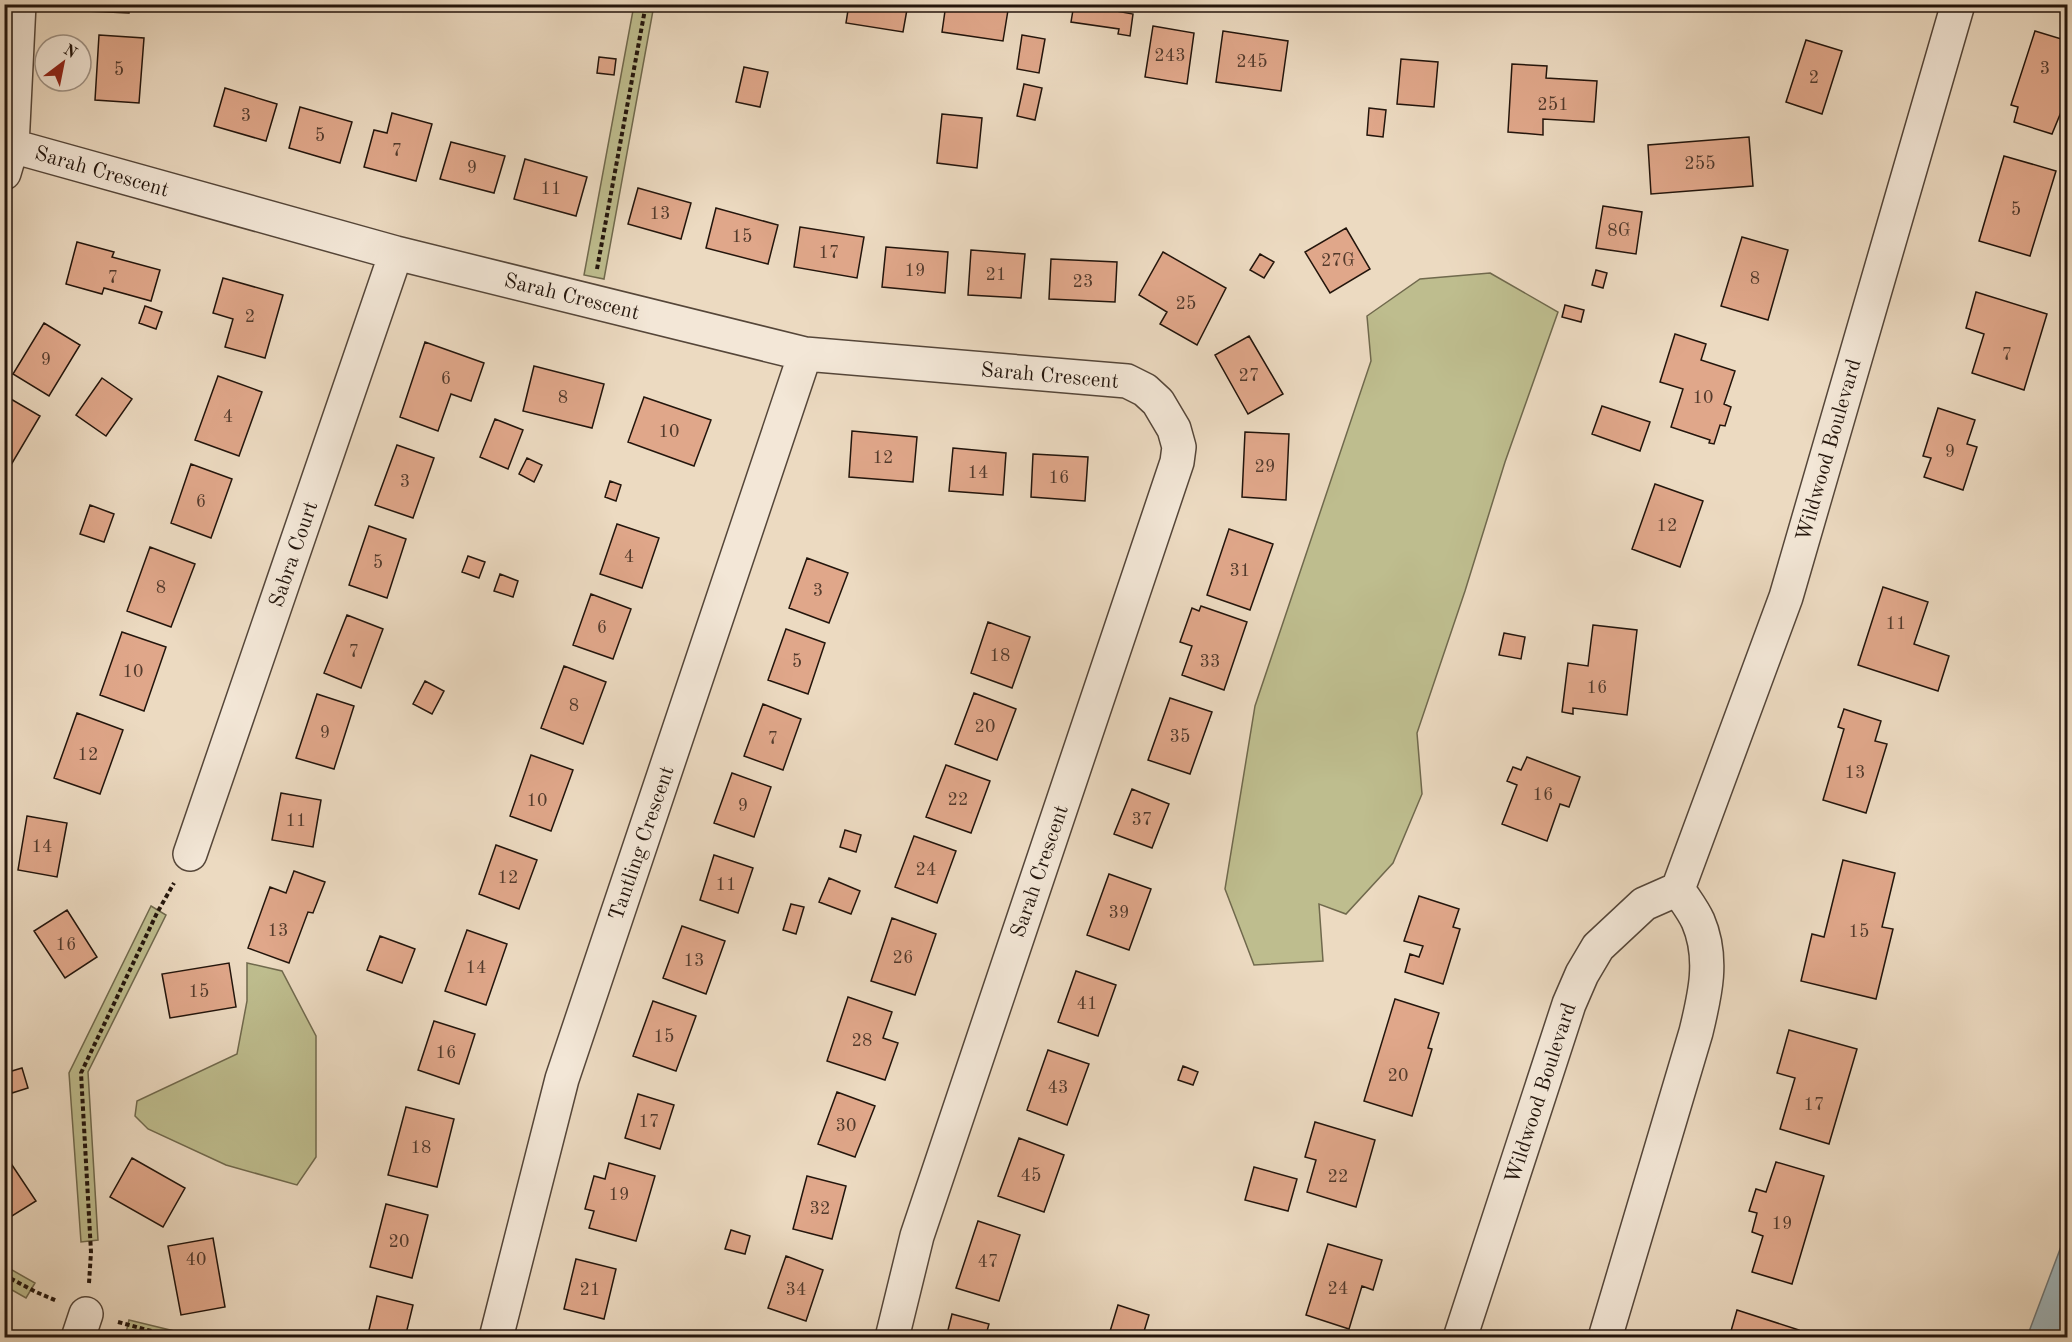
<svg xmlns="http://www.w3.org/2000/svg" width="2072" height="1342" font-family="'Old Standard TT',serif">
  <style>
    .green { fill: #bebd8e; stroke: #70694d; stroke-width: 1.5 }
    .water { fill: #9fb7be; stroke: #6d7677; stroke-width: 1.5 }
    .building { fill: #e0a78a; stroke: #23150c; stroke-width: 1.5 }
    .lines { fill: none; stroke-linecap: round; stroke-linejoin: round }
    .street-casing { stroke: #554639; stroke-width: 36 }
    .path { stroke: #23150c; stroke-width: 4; stroke-dasharray: 4.5 3; stroke-linecap: butt }
    .street { stroke: #f3e7d7; stroke-width: 33 }
    .labels { text-anchor: middle; stroke-width: 4.5; stroke-linejoin: round; paint-order: stroke }
    .number-label { font-size: 18px; fill: #523a2c }
    .street-label { font-size: 21px; fill: #23150c; stroke: #f3e7d7 }
  </style>
  <rect width="100%" height="100%" fill="#ecdac1"/>
  <filter id="stains"><feTurbulence type="fractalNoise" baseFrequency=".00333" numOctaves="4"/><feColorMatrix values="0 0 0 0 .2 0 0 0 0 .09 0 0 0 0 .02 0 0 0 .5 -.17"/></filter>
  <radialGradient id="worn" r=".72"><stop offset=".6" stop-color="#630" stop-opacity="0"/><stop offset="1" stop-color="#630" stop-opacity=".3"/></radialGradient>
  <path class="green" d="M634 5H654L604 279 584 275Z
    M1490 273 1558 312 1505 462 1465 591 1417 733 1422 794 1393 863 1346 914 1319 904 1323 961 1254 965 1225 889 1255 706 1371 361 1367 316 1420 279Z
    M151 906 166 915 88 1072 98 1240 81 1242 69 1073Z
    M247 963 282 971 316 1036V1157L297 1185 226 1165 148 1129 135 1116 137 1101 237 1054 247 1001Z
    M5 1266 35 1283 26 1298 5 1286Z
    M129 1320 199 1337H125Z"/>
  <path class="water" d="M2067 1225V1337H2027L2065 1236Z"/>
  <path class="building" d="M86 4H130L129 13 86 11Z
    M791 4H834V10Z
    M849 4H908L903 32 846 23Z
    M946 4H1009L1003 41 942 32Z
    M1074 4H1111L1110 10 1133 14 1130 36 1118 34 1119 29 1071 22Z
    M1153 26 1194 33 1187 84 1145 77Z
    M1223 31 1288 41 1281 91 1216 82Z
    M2035 31 2068 41V95L2052 134 2014 122 2018 107 2011 105Z
    M99 35 144 38 139 103 95 100Z
    M1022 35 1045 39 1039 73 1017 69Z
    M1806 40 1842 51 1822 114 1786 102Z
    M599 57 616 59 614 75 597 73Z
    M1401 59 1438 62 1434 107 1397 104Z
    M1512 64 1547 66 1546 78 1597 81 1594 122 1543 119V135L1508 132Z
    M744 67 768 72 760 107 736 102Z
    M1024 84 1042 88 1035 120 1017 116Z
    M225 88 277 104 266 141 214 126Z
    M300 107 352 122 340 163 289 148Z
    M1369 108 1386 110 1383 137 1367 135Z
    M392 113 432 124 416 181 364 167 374 130 387 133Z
    M942 114 982 118 977 168 937 163Z
    M1749 137 1753 186 1651 194 1648 145Z
    M451 142 505 156 494 193 440 179Z
    M2004 156 2056 171 2030 256 1979 241Z
    M525 159 587 177 576 216 514 199Z
    M638 188 691 203 681 239 628 224Z
    M1603 206 1642 212 1636 254 1596 248Z
    M716 208 778 225 768 264 706 248Z
    M800 227 864 237 857 278 794 267Z
    M1346 228 1370 269 1330 293 1305 252Z
    M1742 237 1788 250 1768 320 1721 306Z
    M77 242 114 252 112 257 160 270 151 301 104 288 102 294 66 284Z
    M886 247 948 252 945 293 882 287Z
    M971 250 1025 254 1021 298 968 295Z
    M1163 252 1226 288 1197 345 1160 324 1167 312 1139 295Z
    M1260 254 1274 262 1264 278 1250 270Z
    M1051 259 1117 262 1115 302 1049 299Z
    M1596 270 1607 273 1603 288 1592 285Z
    M223 278 283 295 265 358 225 347 233 319 213 313Z
    M1976 292 2047 314 2024 390 1972 373 1984 334 1966 328Z
    M1565 305 1584 310 1581 322 1562 317Z
    M145 306 162 312 156 329 139 323Z
    M44 323 80 345 49 396 13 374Z
    M1675 334 1706 344 1701 360 1735 371 1724 404 1731 407 1725 426 1720 425 1714 444 1709 443 1710 440 1671 427 1683 389 1660 382Z
    M1249 336 1283 394 1248 414 1215 355Z
    M425 342 484 363 471 401 451 394 438 431 400 417Z
    M534 366 604 384 592 428 523 411Z
    M218 376 262 392 239 456 195 440Z
    M102 378 132 399 106 436 76 415Z
    M4 395 40 416 8 470 4 468Z
    M644 397 711 420 694 466 628 442Z
    M1602 406 1650 422 1640 451 1592 434Z
    M1938 408 1975 420 1967 444 1977 447 1963 490 1924 477 1931 458 1923 456Z
    M495 419 523 430 508 469 480 457Z
    M852 431 917 437 913 482 849 477Z
    M1245 432 1289 434 1286 500 1242 497Z
    M397 445 434 458 413 518 375 505Z
    M953 448 1006 453 1003 495 949 491Z
    M1033 454 1088 457 1085 501 1031 497Z
    M527 458 542 465 534 482 519 474Z
    M191 464 232 479 211 538 171 523Z
    M610 481 621 485 616 501 605 497Z
    M1655 484 1703 501 1680 567 1632 549Z
    M90 505 114 514 104 542 80 534Z
    M617 524 659 538 642 588 600 574Z
    M369 526 406 539 387 598 349 585Z
    M1229 529 1273 544 1250 610 1207 595Z
    M150 547 195 564 171 627 127 611Z
    M468 556 485 562 479 578 462 572Z
    M807 558 848 573 829 623 789 608Z
    M500 574 518 581 513 597 494 591Z
    M1883 587 1928 602 1914 644 1949 656 1938 691 1858 665Z
    M591 594 631 609 613 659 573 645Z
    M1201 606 1247 622 1224 690 1182 675 1192 646 1180 642 1192 608 1199 611Z
    M347 615 383 629 361 688 324 673Z
    M988 622 1030 637 1012 688 971 673Z
    M1593 625 1637 630 1627 715 1573 708V714L1562 712 1568 663 1588 666Z
    M786 629 825 643 808 694 768 680Z
    M122 632 166 647 144 711 100 695Z
    M1504 633 1525 637 1521 659 1499 655Z
    M564 666 606 682 583 744 541 728Z
    M425 681 444 691 432 714 413 704Z
    M974 693 1016 709 997 760 955 744Z
    M317 694 354 706 334 769 296 758Z
    M1170 698 1212 712 1190 774 1148 760Z
    M763 704 801 719 783 770 744 756Z
    M1844 709 1881 721 1875 741 1887 744 1866 813 1823 800 1844 729 1838 727Z
    M77 713 123 730 100 794 54 778Z
    M531 755 573 770 551 831 510 816Z
    M1527 757 1580 777 1569 807 1560 804 1547 841 1502 824 1517 785 1507 781 1513 767 1521 770Z
    M946 765 990 781 971 833 926 817Z
    M732 773 771 787 754 837 714 823Z
    M1132 789 1169 804 1152 848 1114 834Z
    M281 793 321 800 313 847 272 840Z
    M27 816 67 823 57 877 18 870Z
    M845 830 861 835 856 852 840 847Z
    M914 836 956 851 937 903 895 887Z
    M496 845 537 860 519 909 479 894Z
    M714 855 753 868 738 913 700 900Z
    M1843 860 1895 873 1882 927 1893 929 1876 999 1801 981 1812 934 1824 937Z
    M294 871 325 882 313 913 308 912 289 963 248 948 270 887 286 893Z
    M1109 874 1151 889 1129 950 1087 935Z
    M829 878 860 891 851 914 819 902Z
    M1419 896 1459 909 1453 927 1460 929 1443 984 1405 972 1410 954 1419 957 1423 946 1404 941Z
    M791 904 804 907 796 934 783 930Z
    M67 910 97 957 65 978 34 931Z
    M892 918 936 934 915 995 871 981Z
    M682 926 725 941 706 994 663 978Z
    M467 930 507 944 486 1005 445 991Z
    M380 936 415 949 402 983 367 970Z
    M229 963 236 1007 170 1018 162 974Z
    M1076 971 1116 985 1098 1036 1058 1022Z
    M848 997 892 1012 883 1038 898 1043 885 1080 827 1061Z
    M1395 999 1439 1013 1428 1048 1432 1049 1412 1116 1364 1101Z
    M653 1001 696 1016 676 1071 633 1056Z
    M434 1021 475 1034 459 1084 418 1070Z
    M1789 1030 1857 1049 1829 1144 1780 1129 1795 1078 1777 1073Z
    M1048 1050 1089 1064 1067 1125 1027 1110Z
    M1183 1066 1198 1072 1193 1085 1178 1080Z
    M22 1068 28 1088 12 1093 5 1073Z
    M837 1092 875 1106 855 1157 818 1144Z
    M638 1094 674 1105 660 1149 625 1138Z
    M406 1107 454 1119 437 1187 388 1175Z
    M1315 1122 1375 1140 1356 1207 1307 1192 1316 1160 1305 1157Z
    M1019 1138 1064 1155 1044 1212 998 1196Z
    M132 1158 185 1188 163 1227 110 1197Z
    M10 1162 36 1201 4 1221V1166Z
    M1776 1162 1824 1176 1792 1284 1752 1272 1763 1236 1752 1232 1757 1213 1749 1211 1756 1189 1766 1192Z
    M609 1163 655 1176 636 1241 589 1228 594 1211 585 1209 594 1176 605 1179Z
    M1254 1167 1297 1179 1288 1211 1245 1200Z
    M807 1176 846 1186 832 1239 793 1229Z
    M386 1204 428 1215 412 1278 370 1267Z
    M978 1221 1020 1235 999 1301 956 1288Z
    M731 1230 750 1236 745 1254 725 1249Z
    M213 1238 225 1307 181 1315 168 1246Z
    M1328 1244 1382 1260 1373 1290 1362 1286 1349 1329 1306 1315Z
    M786 1256 823 1270 806 1321 768 1308Z
    M576 1259 616 1269 604 1319 564 1309Z
    M377 1296 413 1305 405 1338H367Z
    M1118 1305 1149 1315 1142 1338H1108Z
    M1737 1310 1799 1330 1797 1338H1729Z
    M952 1314 989 1324 985 1338H946Z"/>
  <g class="lines">
    <g class="street-casing">
      <path id="street" d="M12 146 396 253 805 354 1127 381 1145 390 1158 402 1174 429 1179 447 1177 462 917 1236 892 1338
        M4 173 12 146 19 4
        M190 854 396 253
        M78 1338 86 1314
        M496 1338 562 1079 805 354
        M1460 1338 1569 1004 1582 974 1598 947 1644 904 1678 889 1786 597 1958 4
        M1605 1338 1696 1032C1705 995 1714 958 1698 921 1693 910 1685 900 1678 889"/>
    </g>
    <path class="path" d="M597 269 646 4
      M4 1275 36 1292 57 1301
      M89 1283 91 1252 81 1073 157 913 174 883
      M118 1322 177 1338"/>
    <use href="#street" class="street"/>
  </g>
  <g class="labels">
    <g class="number-label">
      <text x="1170" y="61">243</text>
      <text x="1252" y="67">245</text>
      <text x="2045" y="74">3</text>
      <text x="119" y="75">5</text>
      <text x="1814" y="83">2</text>
      <text x="1553" y="110">251</text>
      <text x="246" y="121">3</text>
      <text x="320" y="141">5</text>
      <text x="397" y="156">7</text>
      <text x="1700" y="169">255</text>
      <text x="472" y="173">9</text>
      <text x="551" y="194">11</text>
      <text x="2016" y="215">5</text>
      <text x="660" y="219">13</text>
      <text x="1619" y="236">8G</text>
      <text x="742" y="242">15</text>
      <text x="829" y="258">17</text>
      <text x="1338" y="266">27G</text>
      <text x="915" y="276">19</text>
      <text x="996" y="280">21</text>
      <text x="113" y="283">7</text>
      <text x="1755" y="284">8</text>
      <text x="1083" y="287">23</text>
      <text x="1186" y="309">25</text>
      <text x="250" y="322">2</text>
      <text x="2007" y="360">7</text>
      <text x="46" y="365">9</text>
      <text x="1249" y="381">27</text>
      <text x="446" y="384">6</text>
      <text x="563" y="403">8</text>
      <text x="1703" y="403">10</text>
      <text x="228" y="422">4</text>
      <text x="669" y="437">10</text>
      <text x="1950" y="457">9</text>
      <text x="883" y="463">12</text>
      <text x="1265" y="472">29</text>
      <text x="978" y="478">14</text>
      <text x="1059" y="483">16</text>
      <text x="405" y="487">3</text>
      <text x="201" y="507">6</text>
      <text x="1667" y="531">12</text>
      <text x="629" y="562">4</text>
      <text x="378" y="568">5</text>
      <text x="1240" y="576">31</text>
      <text x="161" y="593">8</text>
      <text x="818" y="596">3</text>
      <text x="1896" y="629">11</text>
      <text x="602" y="633">6</text>
      <text x="354" y="657">7</text>
      <text x="1000" y="661">18</text>
      <text x="797" y="667">5</text>
      <text x="1210" y="667">33</text>
      <text x="133" y="677">10</text>
      <text x="1597" y="693">16</text>
      <text x="574" y="711">8</text>
      <text x="985" y="732">20</text>
      <text x="325" y="738">9</text>
      <text x="1180" y="742">35</text>
      <text x="773" y="744">7</text>
      <text x="88" y="760">12</text>
      <text x="1855" y="778">13</text>
      <text x="1543" y="800">16</text>
      <text x="958" y="805">22</text>
      <text x="537" y="806">10</text>
      <text x="743" y="811">9</text>
      <text x="1142" y="825">37</text>
      <text x="296" y="826">11</text>
      <text x="42" y="852">14</text>
      <text x="926" y="875">24</text>
      <text x="508" y="883">12</text>
      <text x="726" y="890">11</text>
      <text x="1119" y="918">39</text>
      <text x="278" y="936">13</text>
      <text x="1859" y="937">15</text>
      <text x="66" y="950">16</text>
      <text x="903" y="963">26</text>
      <text x="694" y="966">13</text>
      <text x="476" y="973">14</text>
      <text x="199" y="997">15</text>
      <text x="1087" y="1009">41</text>
      <text x="664" y="1042">15</text>
      <text x="862" y="1046">28</text>
      <text x="446" y="1058">16</text>
      <text x="1398" y="1081">20</text>
      <text x="1058" y="1093">43</text>
      <text x="1814" y="1110">17</text>
      <text x="649" y="1127">17</text>
      <text x="846" y="1131">30</text>
      <text x="421" y="1153">18</text>
      <text x="1031" y="1181">45</text>
      <text x="1338" y="1182">22</text>
      <text x="619" y="1200">19</text>
      <text x="820" y="1214">32</text>
      <text x="1782" y="1229">19</text>
      <text x="399" y="1247">20</text>
      <text x="196" y="1265">40</text>
      <text x="988" y="1267">47</text>
      <text x="1338" y="1294">24</text>
      <text x="590" y="1295">21</text>
      <text x="796" y="1295">34</text>
    </g>
    <g class="street-label">
      <text transform="translate(102 171) rotate(16)" y="7">Sarah Crescent</text>
      <text transform="translate(572 296) rotate(14)" y="7">Sarah Crescent</text>
      <text transform="translate(1050 375) rotate(5)" y="7">Sarah Crescent</text>
      <text transform="translate(1828 450) rotate(-74)" y="7">Wildwood Boulevard</text>
      <text transform="translate(293 554) rotate(-71)" y="7">Sabra Court</text>
      <text transform="translate(641 843) rotate(-71)" y="7">Tantling Crescent</text>
      <text transform="translate(1039 871) rotate(-71)" y="7">Sarah Crescent</text>
      <text transform="translate(1540 1093) rotate(-72)" y="7">Wildwood Boulevard</text>
    </g>
  </g>
  <rect width="2072" height="1342" fill="none" stroke="#ecdac1" stroke-width="24"/>
  <rect x="6" y="6" width="2060" height="1330" fill="none" stroke="#23150c" stroke-width="3"/>
  <rect x="12" y="12" width="2048" height="1318" fill="none" stroke="#23150c" stroke-width="1.5"/>
  <g transform="translate(63 63) rotate(32)"><circle r="28" fill="#f3e7d7" stroke="#a09386" stroke-width="1.5"/>
  <path d="M0-4.5L10 22L0 15L-10 22Z" fill="#8f2418"/>
  <text y="-9" font-size="16" font-weight="bold" text-anchor="middle" fill="#23150c">N</text>
  </g>
  <rect width="100%" height="100%" filter="url(#stains)"/>
  <rect width="100%" height="100%" fill="url(#worn)"/>
</svg>
